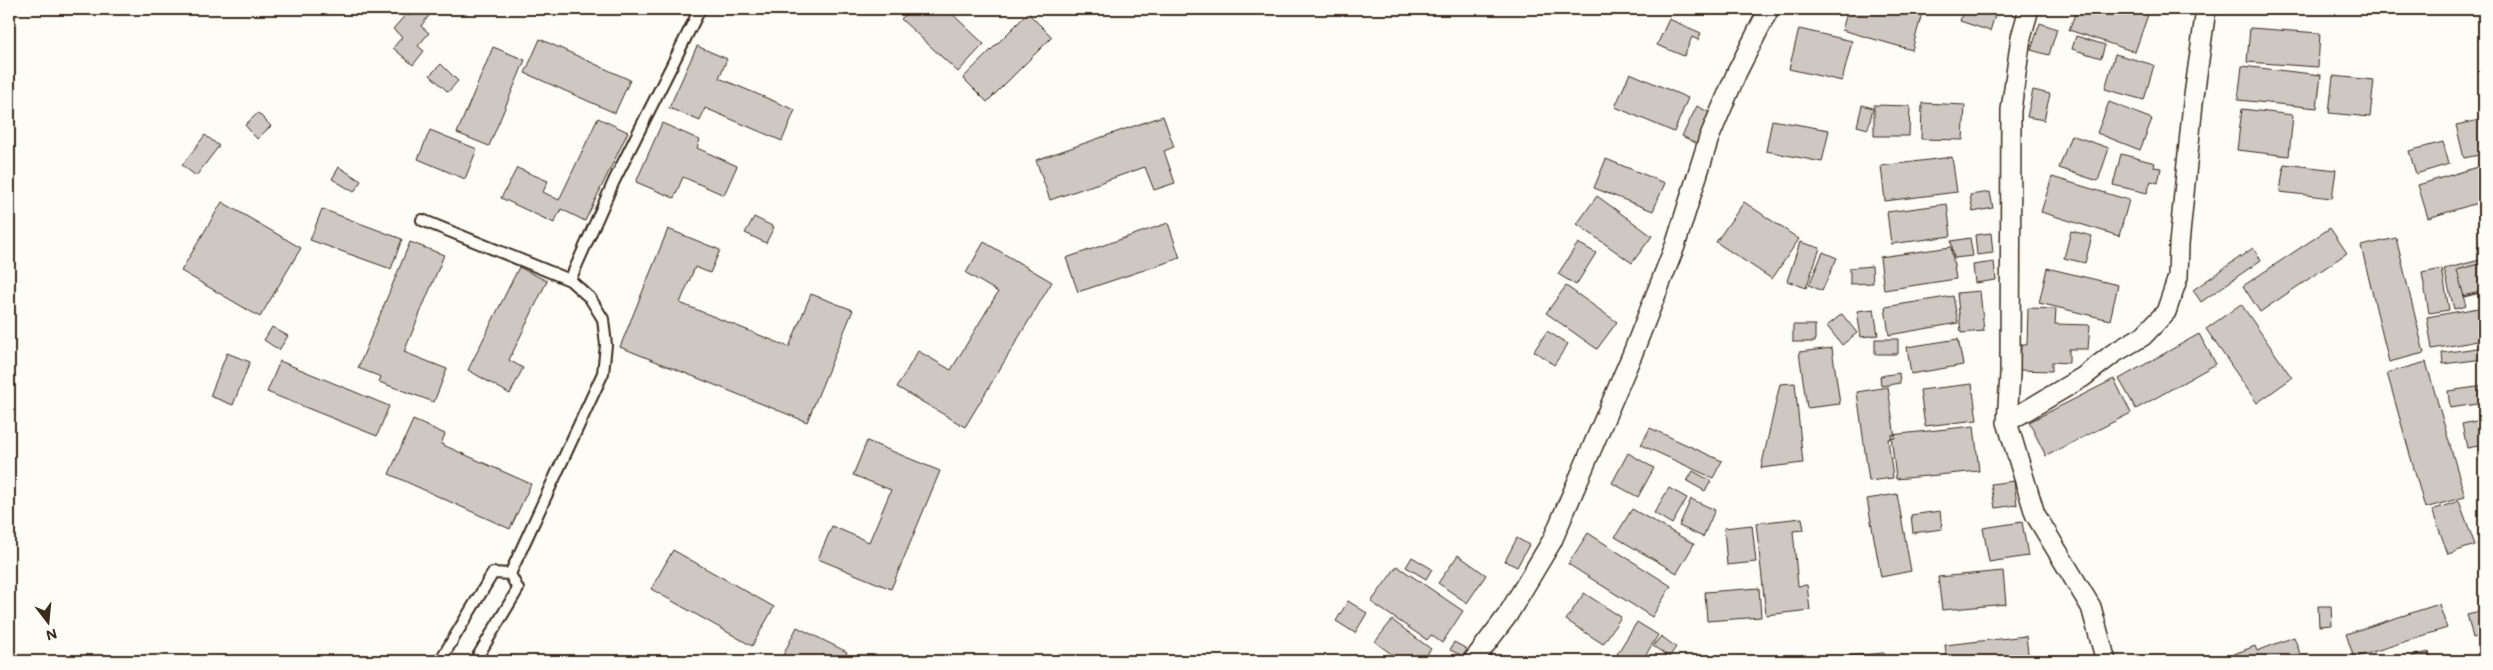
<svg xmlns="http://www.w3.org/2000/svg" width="2493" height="670" font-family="Mali,sans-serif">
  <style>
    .building { fill: #cdc8c2; stroke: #3b2a1e }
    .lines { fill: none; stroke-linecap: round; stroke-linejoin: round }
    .lane-casing { stroke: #3b2a1e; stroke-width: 14 }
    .street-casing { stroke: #3b2a1e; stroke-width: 22 }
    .lane { stroke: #fdfcf7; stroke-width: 10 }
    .street { stroke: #fdfcf7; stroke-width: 19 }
  </style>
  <rect width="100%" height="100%" fill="#fdfcf7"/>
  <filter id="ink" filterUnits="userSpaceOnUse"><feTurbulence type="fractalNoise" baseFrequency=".02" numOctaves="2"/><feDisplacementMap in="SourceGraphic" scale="10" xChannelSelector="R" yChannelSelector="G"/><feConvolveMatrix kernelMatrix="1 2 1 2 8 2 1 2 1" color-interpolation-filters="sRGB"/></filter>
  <g filter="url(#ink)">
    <path class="building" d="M415 9H425L431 13 421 26 429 33 418 46 424 51 413 65 393 48 402 37 393 29 407 13 409 16Z
      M911 9H947L984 44 958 72 901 19Z
      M1848 9H1908L1922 13 1912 50 1842 30Z
      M1964 9H1997L1990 31 1960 21Z
      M2077 9H2130L2148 15 2135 52 2069 30Z
      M1028 13 1052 37 987 102 963 78Z
      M1669 19 1701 33 1698 40 1692 37 1684 56 1657 45Z
      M2040 23 2057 29 2049 55 2031 50Z
      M2250 28 2320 33 2318 67 2247 62Z
      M1799 29 1852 41 1842 81 1789 69Z
      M2076 36 2105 45 2101 58 2072 49Z
      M540 39 630 80 615 113 525 73Z
      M697 46 727 59 719 78 795 110 782 141 705 108 700 121 669 108Z
      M493 47 525 60 489 146 457 133Z
      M2115 54 2154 65 2144 100 2105 89Z
      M441 64 458 81 448 92 430 75Z
      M2242 66 2321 75 2317 108 2238 100Z
      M1630 73 1688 98 1674 132 1615 107Z
      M2333 76 2374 80 2370 117 2329 113Z
      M2033 90 2050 94 2044 120 2027 117Z
      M2109 102 2152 119 2140 150 2097 133Z
      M1922 103 1965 105 1963 140 1921 139Z
      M1862 105 1873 108 1868 129 1857 126Z
      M1874 105 1910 106 1909 136H1874Z
      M1697 106 1714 115 1698 144 1682 136Z
      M2242 109 2293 115 2289 156 2237 150Z
      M258 113 271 126 257 139 245 125Z
      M1163 116 1174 147 1164 151 1175 183 1154 190 1145 167 1050 200 1036 160Z
      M598 118 628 132 585 221 561 209 554 223 501 198 517 168 548 181 543 192 559 200Z
      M2484 119V154L2464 158 2456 125Z
      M1772 120 1829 130 1822 162 1766 151Z
      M662 123 700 140 697 148 737 166 724 195 683 177 674 198 636 182Z
      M430 130 477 149 465 179 418 159Z
      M205 135 219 146 196 176 182 165Z
      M2071 135 2109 148 2098 181 2059 168Z
      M2443 142 2449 164 2416 174 2409 151Z
      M2121 154 2155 163 2154 167 2161 168 2158 183 2151 181 2147 193 2113 185Z
      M1952 157 1957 192 1885 201 1881 166Z
      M1606 159 1665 183 1653 211 1594 188Z
      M2284 164 2336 170 2332 198 2280 192Z
      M2484 165V201L2428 218 2418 185Z
      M339 167 361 181 354 192 332 179Z
      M2052 177 2129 200 2119 236 2041 212Z
      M1990 192 1993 208 1973 212 1970 195Z
      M1597 196 1652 236 1632 263 1577 224Z
      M222 202 301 248 260 317 181 271Z
      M1744 202 1799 239 1772 279 1716 242Z
      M1947 204 1951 236 1891 244 1887 212Z
      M322 209 402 239 391 269 310 240Z
      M754 217 774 227 766 243 745 233Z
      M1168 223 1180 258 1078 292 1066 258Z
      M2330 228 2347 253 2260 312 2243 286Z
      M668 229 720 250 710 273 695 267 680 303 789 347 811 294 853 310 807 422 620 347Z
      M2071 231 2092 236 2085 263 2064 258Z
      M1991 233 1993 253 1977 255 1975 235Z
      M1970 238 1973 256 1954 258 1951 241Z
      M2396 238 2424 353 2389 362 2361 246Z
      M410 242 444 255 404 352 447 369 434 402 379 382 381 377 358 368Z
      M984 242 1052 282 965 427 897 387 918 351 951 370 998 292 966 273Z
      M1800 242 1820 248 1806 288 1787 281Z
      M1578 243 1596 253 1576 285 1558 274Z
      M1951 247 1956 279 1884 290 1880 257Z
      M2253 248 2261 260 2201 302 2193 290Z
      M1823 252 1837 258 1822 291 1809 285Z
      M2484 259V291L2463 296 2466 306 2454 309 2444 269Z
      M1994 262 1996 280 1975 283 1973 265Z
      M2484 263V292L2464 297 2457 270Z
      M1872 266 1873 283 1850 284V268Z
      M519 267 547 281 509 360 523 368 510 394 468 370Z
      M2047 268 2118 285 2110 320 2039 303Z
      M2442 269 2449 310 2429 313 2422 273Z
      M1566 286 1617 322 1597 349 1546 313Z
      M1980 291 1984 331 1961 333 1957 293Z
      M1953 296 1958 323 1889 335 1885 307Z
      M2241 304 2292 378 2257 403 2206 329Z
      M2484 307V340L2432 349 2427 317Z
      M2028 308 2056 309 2055 324 2090 325 2088 349H2069V363L2052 362V371L2020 370 2021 345H2027Z
      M1874 309 1878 335 1861 337 1857 311Z
      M1842 314 1857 333 1842 345 1827 326Z
      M1793 325H1815V342H1793Z
      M272 327 288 336 279 350 264 340Z
      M1547 331 1568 344 1554 365 1534 351Z
      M2199 334 2216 364 2136 409 2119 379Z
      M1875 339H1898V354H1875Z
      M1958 339 1963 365 1911 374 1907 347Z
      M2484 347V359L2443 364 2442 353Z
      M1832 348 1840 404 1807 408 1799 352Z
      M227 353 250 362 233 405 210 396Z
      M280 361 389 406 377 436 267 392Z
      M2426 362 2465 497 2425 508 2387 373Z
      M1899 373 1900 383 1881 386 1880 376Z
      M2114 379 2131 413 2046 456 2029 422Z
      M1795 383 1803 463 1761 468 1780 384Z
      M1972 384 1977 420 1925 426 1920 390Z
      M2484 386V403L2450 408 2448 391Z
      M1888 387 1895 438 1888 439 1893 478 1869 481 1857 392Z
      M413 420 445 434 441 444 531 484 510 529 389 474Z
      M2481 420 2484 445 2467 448 2462 424Z
      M1974 426 1979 471 1896 479 1891 435Z
      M1650 428 1722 461 1713 478 1641 445Z
      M867 441 940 471 891 589 818 559 832 526 869 542 891 490 853 475Z
      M1628 453 1654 468 1638 497 1612 483Z
      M1693 471 1711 481 1705 491 1687 481Z
      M2014 481 2017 505 1995 508 1991 484Z
      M1669 488 1687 498 1672 524 1654 513Z
      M1897 494 1911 571 1881 577 1867 499Z
      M1691 499 1715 510 1703 537 1679 526Z
      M2459 501 2475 545 2448 554 2432 510Z
      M1632 509 1694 544 1677 573 1615 537Z
      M1940 511 1942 529 1913 533 1911 515Z
      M1802 518 1804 530 1793 531 1798 586 1807 585 1810 610 1766 615 1756 523Z
      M2022 522 2028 556 1989 562 1983 528Z
      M1752 525 1756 562 1727 565 1724 528Z
      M1588 533 1671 586 1652 617 1568 564Z
      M1517 538 1529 545 1517 567 1505 561Z
      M673 550 774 607 752 646 651 589Z
      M1458 555 1486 575 1467 603 1438 583Z
      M1412 557 1432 569 1426 579 1406 567Z
      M1397 566 1463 611 1442 643 1431 635 1427 640 1371 602Z
      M2003 571 2006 604 1942 610 1938 577Z
      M1759 588 1761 617 1707 621 1705 592Z
      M1584 593 1621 617 1603 644 1566 620Z
      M1348 601 1367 613 1355 633 1336 621Z
      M2439 604 2447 628 2354 658 2346 634Z
      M2318 606H2331L2332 625 2319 626Z
      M2484 610V635L2473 638 2467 614Z
      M1392 620 1431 649 1422 661H1401L1375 642Z
      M1637 622 1658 635 1642 661H1629L1617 654Z
      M797 627 847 652 843 661H786L781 659Z
      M1661 636 1676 647 1669 657 1653 646Z
      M2026 636 2029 661H1947L1945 645Z
      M2294 637 2303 661H2237L2234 654 2255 646 2257 651Z
      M1454 642 1467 649 1463 656 1450 650Z
      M2429 652 2432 661H2413L2412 656Z
      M1884 653 1885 661H1847V656Z
      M1837 656 1838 661H1796V657Z"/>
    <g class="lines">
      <g class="lane-casing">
        <path id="lane" d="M422 220 570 280 590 298 603 319 606 345 603 373 510 574
          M570 280 614 181 700 9
          M440 661 493 573 510 574
          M475 661 518 589 510 574"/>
      </g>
      <g class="street-casing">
        <path id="street" d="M2029 9 2021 37 2011 110 2010 374 2007 422 2035 514 2091 607 2106 661
          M2007 422 2083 377 2114 353 2143 336 2166 312 2178 277 2179 244 2193 103 2206 9
          M1473 661 1507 616 1552 541 1632 355 1675 246 1709 138 1737 72 1769 9"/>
      </g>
      <use href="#lane" class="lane"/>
      <use href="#street" class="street"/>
    </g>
  </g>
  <rect width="2493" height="670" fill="none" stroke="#fdfcf7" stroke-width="30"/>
  <rect x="15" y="15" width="2463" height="640" fill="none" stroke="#3b2a1e" stroke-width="2" filter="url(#ink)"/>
  <g transform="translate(48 622) rotate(164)" stroke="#fdfcf7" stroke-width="4" paint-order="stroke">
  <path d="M0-4L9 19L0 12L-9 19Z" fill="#3b2a1e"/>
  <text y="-8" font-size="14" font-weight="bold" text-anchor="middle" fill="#3b2a1e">N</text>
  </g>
</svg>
